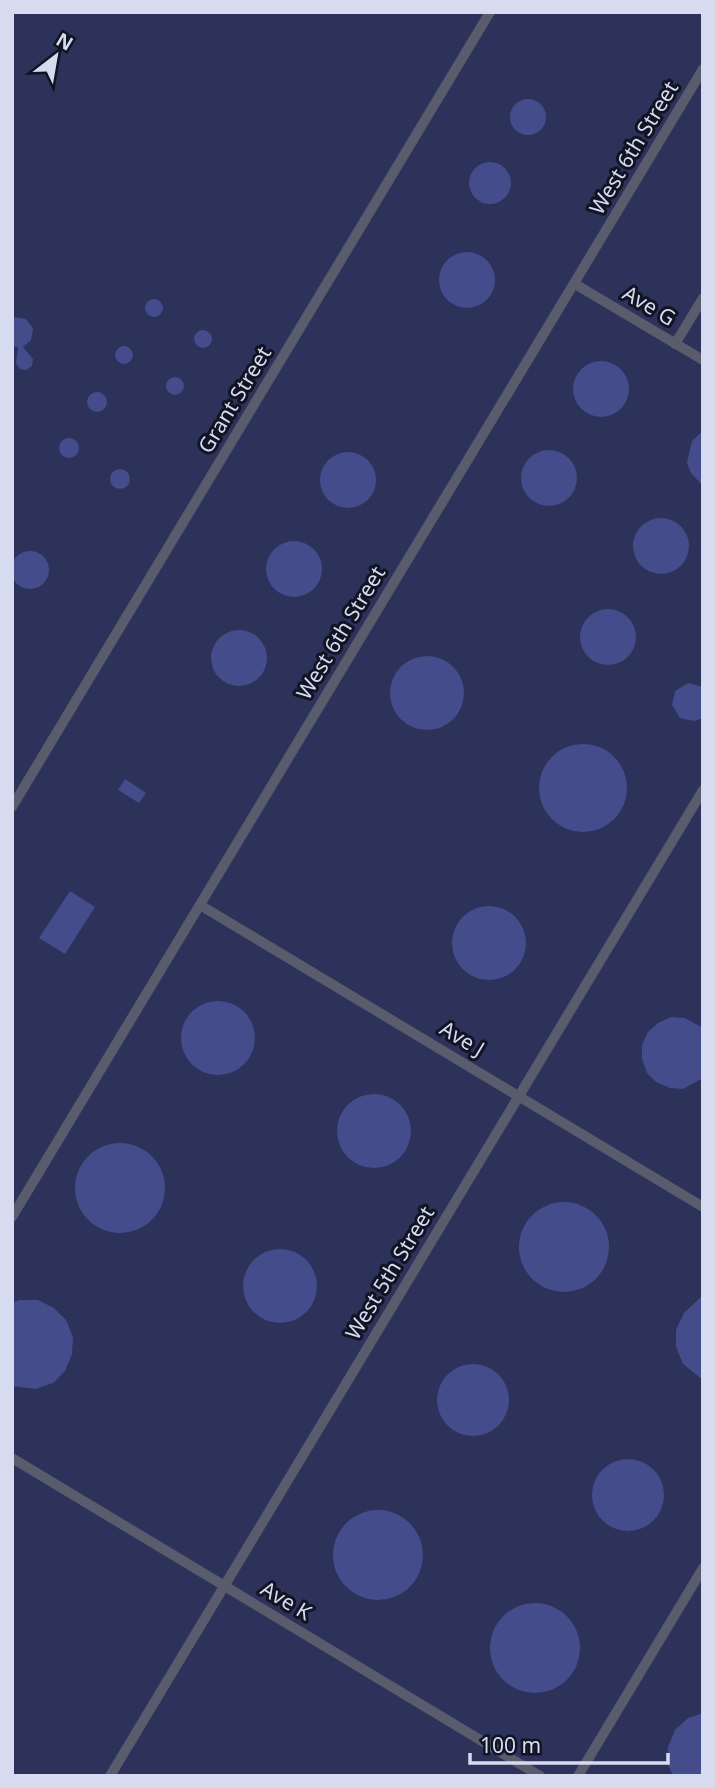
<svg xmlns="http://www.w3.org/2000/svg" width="715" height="1788" font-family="'Noto Sans',sans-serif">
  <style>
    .built { fill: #2c3259 }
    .building { fill: #444c8c }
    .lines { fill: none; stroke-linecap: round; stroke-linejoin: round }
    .minor { stroke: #585c6d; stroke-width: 10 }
    .labels { text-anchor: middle; stroke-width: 6; stroke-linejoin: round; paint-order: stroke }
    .street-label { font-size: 21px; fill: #d6dbf0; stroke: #111423 }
  </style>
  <rect width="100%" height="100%" fill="#252a4a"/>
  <path class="built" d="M12 12H703V1776H12Z"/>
  <path class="building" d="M510 117a18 18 0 1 1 36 0a18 18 0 1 1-36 0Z
    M469 183a21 21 0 1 1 42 0a21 21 0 1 1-42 0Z
    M439 280a28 28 0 1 1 56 0a28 28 0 1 1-56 0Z
    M145 308a9 9 0 1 1 18 0a9 9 0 1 1-18 0Z
    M12 317 26 319 33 328 31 340 23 347 33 359 32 366 26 370 20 369 16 363 18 347 12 346Z
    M194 339a9 9 0 1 1 18 0a9 9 0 1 1-18 0Z
    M115 355a9 9 0 1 1 18 0a9 9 0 1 1-18 0Z
    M573 389a28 28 0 1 1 56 0a28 28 0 1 1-56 0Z
    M166 386a9 9 0 1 1 18 0a9 9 0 1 1-18 0Z
    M87 402a10 10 0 1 1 20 0a10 10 0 1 1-20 0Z
    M703 431V486L691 473 687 463 692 441Z
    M59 448a10 10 0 1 1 20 0a10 10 0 1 1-20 0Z
    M521 478a28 28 0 1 1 56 0a28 28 0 1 1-56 0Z
    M320 480a28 28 0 1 1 56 0a28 28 0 1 1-56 0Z
    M110 479a10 10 0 1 1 20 0a10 10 0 1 1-20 0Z
    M633 546a28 28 0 1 1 56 0a28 28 0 1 1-56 0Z
    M266 569a28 28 0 1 1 56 0a28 28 0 1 1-56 0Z
    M11 570a19 19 0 1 1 38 0a19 19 0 1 1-38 0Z
    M580 637a28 28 0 1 1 56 0a28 28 0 1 1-56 0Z
    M211 658a28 28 0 1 1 56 0a28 28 0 1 1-56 0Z
    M390 693a37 37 0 1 1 74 0a37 37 0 1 1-74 0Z
    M688 683 703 687V718L694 721 680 718 672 705 675 691Z
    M539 788a44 44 0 1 1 88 0a44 44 0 1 1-88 0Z
    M125 779 146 793 139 803 118 790Z
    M70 891 95 907 65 954 39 938Z
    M452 943a37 37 0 1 1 74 0a37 37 0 1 1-74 0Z
    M181 1038a37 37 0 1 1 74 0a37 37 0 1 1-74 0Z
    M671 1017 685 1018 703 1028V1078L683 1089 670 1088 656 1082 647 1073 642 1059V1045L648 1032 658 1023Z
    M337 1131a37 37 0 1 1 74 0a37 37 0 1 1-74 0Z
    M75 1188a45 45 0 1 1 90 0a45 45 0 1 1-90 0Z
    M519 1247a45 45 0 1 1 90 0a45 45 0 1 1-90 0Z
    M243 1286a37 37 0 1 1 74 0a37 37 0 1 1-74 0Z
    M703 1295V1380L683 1364 676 1347V1330L684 1313Z
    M20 1300H38L54 1308 66 1320 73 1337 72 1354 65 1371 53 1383 36 1389 12 1386V1303Z
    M437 1400a36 36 0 1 1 72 0a36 36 0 1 1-72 0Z
    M592 1495a36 36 0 1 1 72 0a36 36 0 1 1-72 0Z
    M333 1555a45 45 0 1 1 90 0a45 45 0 1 1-90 0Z
    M490 1648a45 45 0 1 1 90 0a45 45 0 1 1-90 0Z
    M703 1713V1776H673L668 1764V1747L675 1730 688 1718Z"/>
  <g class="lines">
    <path class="minor" d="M575 284 703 360
      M675 344 703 298
      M12 807 490 12
      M200 905 703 1207
      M12 1217 703 69
      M12 1458 540 1776
      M110 1776 703 790
      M578 1776 703 1568"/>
  </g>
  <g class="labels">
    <g class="street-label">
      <text transform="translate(634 148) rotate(-59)" y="7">West 6th Street</text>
      <text transform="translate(649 306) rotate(31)" y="7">Ave G</text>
      <text transform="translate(235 400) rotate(-59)" y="7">Grant Street</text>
      <text transform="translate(341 633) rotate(-59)" y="7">West 6th Street</text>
      <text transform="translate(462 1039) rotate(31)" y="7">Ave J</text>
      <text transform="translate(390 1273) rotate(-59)" y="7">West 5th Street</text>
      <text transform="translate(286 1601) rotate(31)" y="7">Ave K</text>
    </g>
  </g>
  <rect width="715" height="1788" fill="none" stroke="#d6dbf0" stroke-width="28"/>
  <g transform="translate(56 56) rotate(31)" stroke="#111423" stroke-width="5" paint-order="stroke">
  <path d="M0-5L12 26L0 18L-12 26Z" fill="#d6dbf0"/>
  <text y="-10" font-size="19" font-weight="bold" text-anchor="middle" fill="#d6dbf0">N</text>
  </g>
  <path d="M470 1753v10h198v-10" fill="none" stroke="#d6dbf0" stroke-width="3.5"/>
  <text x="480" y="1753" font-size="21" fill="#d6dbf0" stroke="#111423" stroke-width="5" paint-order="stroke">100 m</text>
</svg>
